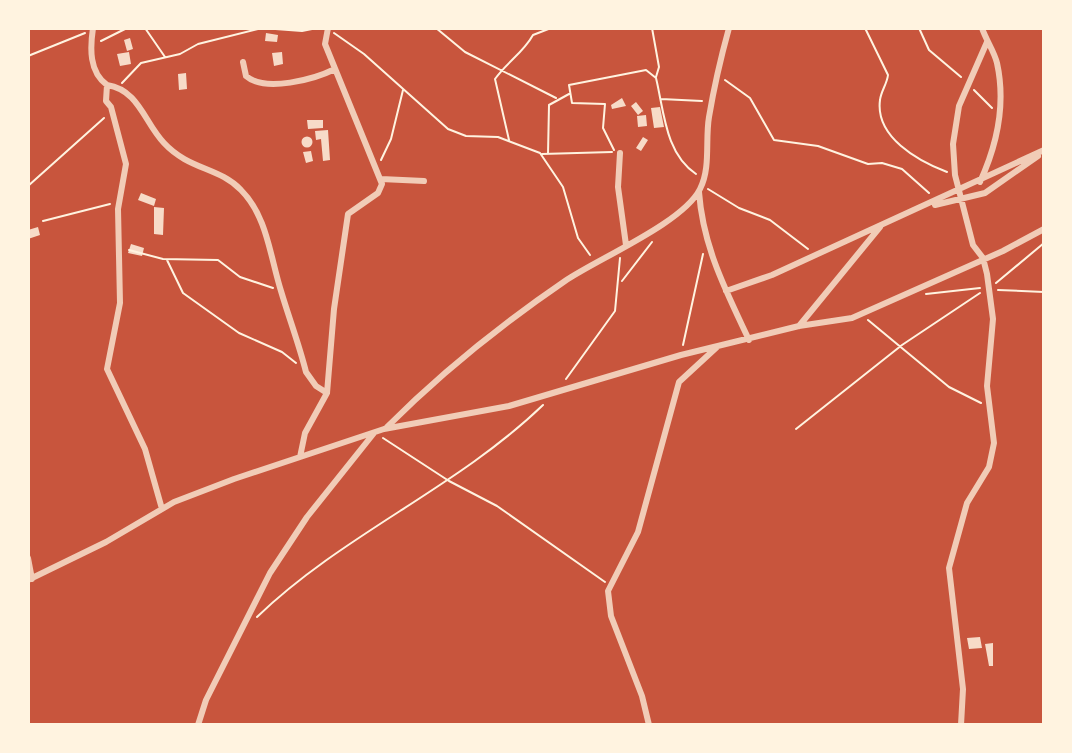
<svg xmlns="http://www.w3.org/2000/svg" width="1072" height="753" font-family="'Alegreya Sans',sans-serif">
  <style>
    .building { fill: #f7dbc8 }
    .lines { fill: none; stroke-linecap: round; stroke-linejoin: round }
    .path { stroke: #fff3e0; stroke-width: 2 }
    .minor { stroke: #f1ccb7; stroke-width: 6 }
  </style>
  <rect width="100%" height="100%" fill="#c8553d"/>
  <path class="building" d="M266 33 278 35 277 42 265 41Z
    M130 38 133 49 127 51 124 40Z
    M129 52 131 64 120 66 117 54Z
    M282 52 283 64 274 66 272 53Z
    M186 73 187 89 179 90 178 74Z
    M622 98 626 106 612 109 611 105Z
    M636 102 643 111 638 115 631 106Z
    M660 107 664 127 654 128 651 108Z
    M646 115 647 126 638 127 637 116Z
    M307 120H323V128L308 129Z
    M328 130 330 160 323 161 321 139 316 140 315 131Z
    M301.5 142a5.5 5.5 0 1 1 11 0a5.5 5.5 0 1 1-11 0Z
    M643 137 648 140 641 151 636 148Z
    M311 151 313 161 306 163 303 152Z
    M141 193 156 199 154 206 138 200Z
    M154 207 164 208 163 235 154 234Z
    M38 227 40 235 28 239V230Z
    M131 244 144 248 142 256 128 253Z
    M980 637 982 648 969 649 967 638Z
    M993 643V666H989L985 644Z"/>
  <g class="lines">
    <path class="path" d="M145 28 165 57
      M436 28 465 52 556 98
      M652 28 659 67 656 77
      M865 28 888 75C887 84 881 91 880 100 875 137 918 161 947 172
      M919 28 929 50 961 77
      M334 33 364 54 448 129 466 136 498 137 540 153 563 187 578 238 590 255
      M101 41 127 28
      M28 56 85 33
      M725 80 750 98 774 140 818 146 868 164 882 163 902 169 929 193
      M122 83 141 63 180 54 198 44 262 28 302 31 317 28
      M974 90 992 108
      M661 99 702 101
      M509 140 495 79C507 62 523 53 533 35L551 28
      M614 150 603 128 605 104 572 103 569 85 646 70 656 78C664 111 665 153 696 174
      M542 154 612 152
      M548 154 549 105 569 94
      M381 160 391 139 403 90
      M28 186 104 118
      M708 189 739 208 770 220 808 249
      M43 221 110 204
      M129 250 163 259 218 260 240 277 273 288
      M167 260 183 293 239 333 282 352 296 363
      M622 281 652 242
      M996 283 1044 243
      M998 290 1044 292
      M926 294 980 288
      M868 320 949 387 981 403
      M683 345 703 254
      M566 379 615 311 620 258
      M796 429 902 345 980 293
      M383 438 449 481 497 506 605 582
      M257 617C343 534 457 488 543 405"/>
    <path class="minor" d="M93 28C90 48 89 72 107 85L106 101 111 107 126 164 118 209 120 303 107 369 145 449 162 509
      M243 62 246 76C265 93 315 79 335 69
      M107 85C139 90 144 122 164 143 189 170 219 167 241 190 267 216 270 256 281 291 289 318 299 344 306 372L316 386 327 393
      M620 153 618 187 626 245
      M381 179 424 181
      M980 182C997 145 1006 104 997 63 994 51 986 40 982 28
      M699 192C703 247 726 291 749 340
      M935 205 985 193 1038 156
      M726 291 772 275 1044 150
      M799 326 880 227
      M387 427C441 373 502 324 565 281 599 258 683 223 700 189 711 168 705 140 709 117 714 87 721 57 729 28
      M300 457 305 433 327 393 334 309 348 214 378 193 382 184 325 44 328 28
      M28 558 32 579
      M28 580 106 542 174 502 234 479 384 429 509 406 681 355 799 326 852 318 1003 251 1044 229
      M198 725 206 700 270 573 307 517 374 433
      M649 725 642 696 611 616 608 591 638 532 679 382 717 347
      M961 725 963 689 949 568 967 503 989 467 994 443 987 386 993 319 987 274 983 258 973 245 955 175 953 144 959 106 987 42"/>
  </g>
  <rect width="1072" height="753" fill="none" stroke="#fff3e0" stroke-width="60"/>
</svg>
